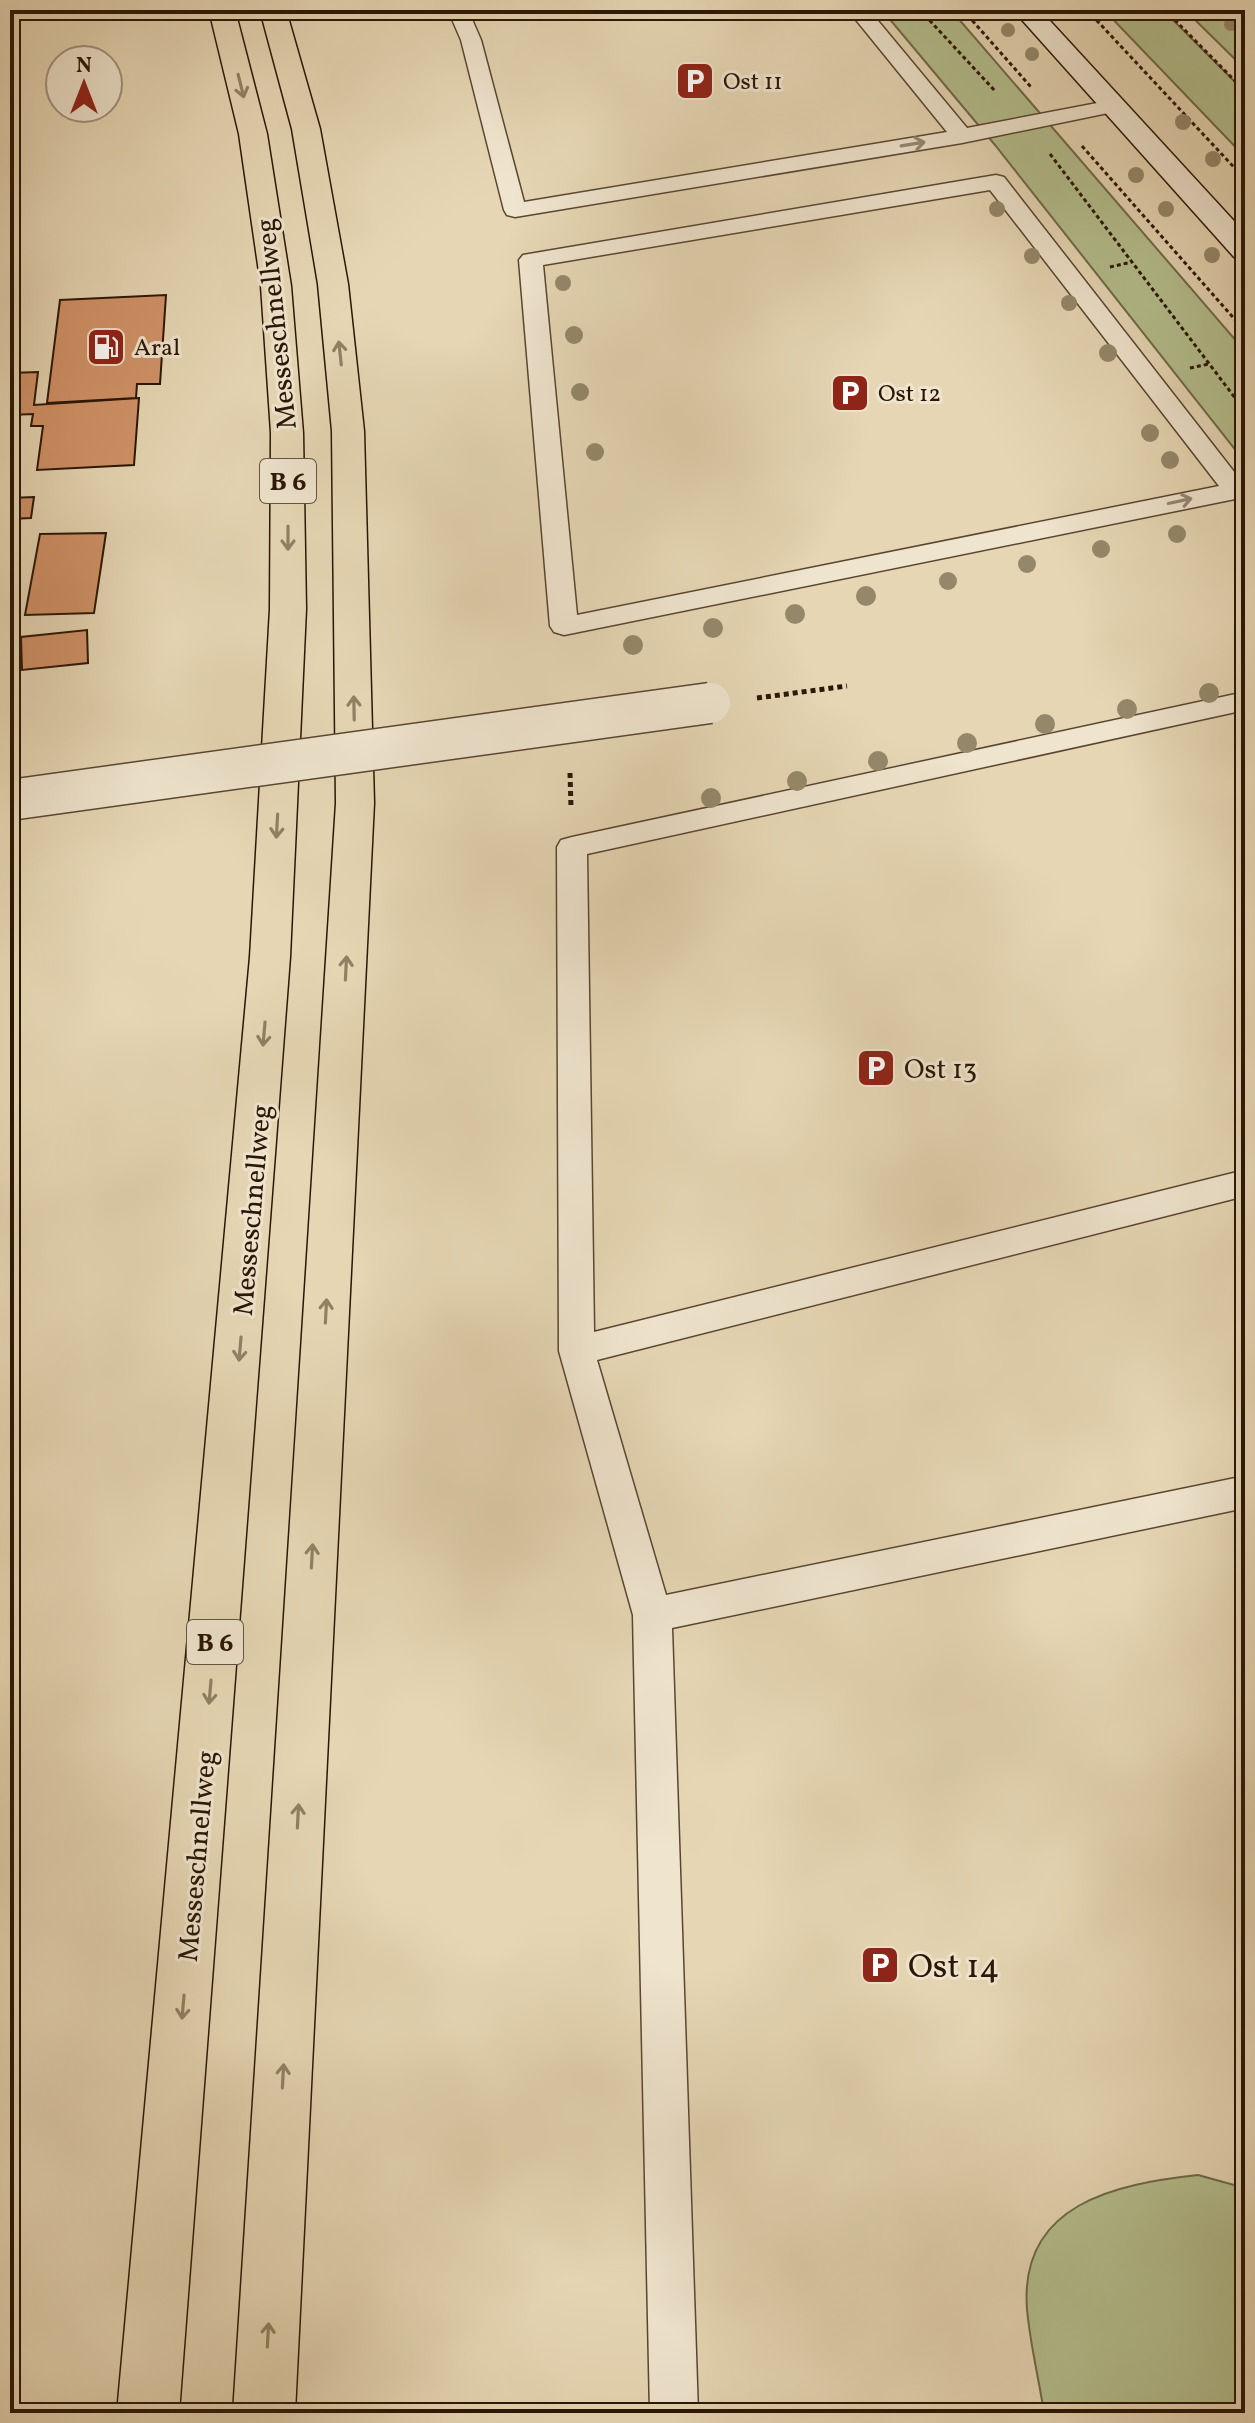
<svg xmlns="http://www.w3.org/2000/svg" width="1255" height="2423" font-family="Vollkorn,serif">
  <style>
    .green { fill: #b4be8e; stroke: #6f6a4a; stroke-width: 2 }
    .building { fill: #d19268; stroke: #2a1605; stroke-width: 2 }
    .lines { fill: none; stroke-linecap: round; stroke-linejoin: round }
    .service-casing { stroke: #594631; stroke-width: 3 }
    .secondary-casing { stroke: #2a1605; stroke-width: 3 }
    .trunk-casing { stroke: #2a1605; stroke-width: 3 }
    .path-far1 { stroke: #2a1605; stroke-width: 3; stroke-dasharray: 4 3; stroke-linecap: butt }
    .path { stroke: #2a1605; stroke-width: 5; stroke-dasharray: 5 4; stroke-linecap: butt }
    .service { fill: #efe4ce; fill-rule: evenodd }
    .secondary { fill: #efe4ce; fill-rule: evenodd }
    .trunk { fill: #e6d6b4; fill-rule: evenodd }
    .pedestrian-bridge-casing { stroke: #594631; stroke-width: 43; stroke-linecap: butt }
    .pedestrian-bridge { stroke: #efe4ce; stroke-width: 40 }
    .tree { fill: #95886a }
    .oneway { stroke: #918065 }
    .oneway2 { stroke: #968774 }
    .labels { text-anchor: middle; stroke-width: 6; stroke-linejoin: round; paint-order: stroke }
    .far-poi-label { font-size: 24px; fill: #2a1605; stroke: #efe4ce; text-anchor: start }
    .shield { fill: #efe4ce; stroke: #655441; stroke-width: 2 }
    .shield-label { font-size: 26px; font-weight: bold; fill: #2a1605 }
    .street-label { font-size: 28px; fill: #2a1605; stroke: #efe4ce }
    .poi-label { font-size: 28px; fill: #2a1605; stroke: #efe4ce; text-anchor: start }
    .near-poi-label { font-size: 34px; fill: #2a1605; stroke: #efe4ce; text-anchor: start }
  </style>
  <rect width="100%" height="100%" fill="#e6d6b4"/>
  <filter id="stains"><feTurbulence type="fractalNoise" baseFrequency=".0025" numOctaves="4"/><feColorMatrix values="0 0 0 0 .2 0 0 0 0 .09 0 0 0 0 .02 0 0 0 .5 -.17"/></filter>
  <radialGradient id="worn" r=".72"><stop offset=".6" stop-color="#630" stop-opacity="0"/><stop offset="1" stop-color="#630" stop-opacity=".3"/></radialGradient>
  <path class="green" d="M882 10H951L1245 351V462L995 145Z
    M1104 10H1163L1245 92V157Z
    M1185 10H1245V69Z
    M1198 2175 1245 2188V2413H1044C1039 2379 1030 2344 1027 2309 1019 2204 1115 2184 1198 2175Z"/>
  <path class="building" d="M166 295 160 384H137L136 398 47 403 60 300Z
    M38 372 34 405 139 398 134 465 37 470 43 426H31L33 414 10 415V373Z
    M34 497 31 518 10 519V498Z
    M106 533 94 613 25 615 40 534Z
    M87 630 88 663 22 670 21 637Z"/>
  <g class="lines">
    <g class="service-casing">
      <path id="service" d="M448 10H468L481 40 524 202 947 132 848 10H869L967 128 1113 100 1124 106 1113 112 962 143 515 217 507 215 504 210 461 40Z
        M996 175 1004 177 1242 482 1245 481V497L564 635 554 632 550 626 519 260 523 255ZM990 190 1219 486 577 615 543 265Z
        M1245 692V710L587 854 594 1332 1245 1170V1196L597 1360 666 1595 1245 1476V1508L672 1628 698 2413H650L633 1615 559 1351 557 847 561 840 572 837Z"/>
    </g>
    <g class="secondary-casing">
      <path id="secondary" d="M1013 10H1040L1245 233V260L1234 257Z"/>
    </g>
    <g class="trunk-casing">
      <path id="trunk" d="M209 10H235L267 134 291 286 303 433 306 609 290 957 179 2413H117L250 957 270 609 271 433 261 286 239 134Z
        M260 10H286L320 129 348 284 364 431 374 803 295 2413H233L336 803 332 431 318 284 292 129Z"/>
    </g>
    <path class="path-far1" d="M920 10 996 92
      M963 10 1031 87
      M1087 10 1245 179
      M1165 10 1245 91
      M1082 146 1245 331
      M1050 154 1245 411
      M1110 267 1132 262
      M1190 368 1209 364"/>
    <path class="path" d="M757 698 847 686
      M570 773 571 807"/>
    <use href="#service" class="service"/>
    <use href="#secondary" class="secondary"/>
    <use href="#trunk" class="trunk"/>
    <g class="pedestrian-bridge-casing">
      <path id="pedestrian-bridge" d="M10 800 710 703"/>
    </g>
    <use href="#pedestrian-bridge" class="pedestrian-bridge"/>
  </g>
  <g class="tree">
    <circle cx="1231" cy="24" r="7"/>
    <circle cx="1008" cy="30" r="7"/>
    <circle cx="1032" cy="54" r="7"/>
    <circle cx="1183" cy="122" r="8"/>
    <circle cx="1213" cy="159" r="8"/>
    <circle cx="1136" cy="175" r="8"/>
    <circle cx="997" cy="209" r="8"/>
    <circle cx="1166" cy="209" r="8"/>
    <circle cx="1212" cy="255" r="8"/>
    <circle cx="1032" cy="256" r="8"/>
    <circle cx="563" cy="283" r="8"/>
    <circle cx="1069" cy="303" r="8"/>
    <circle cx="574" cy="335" r="9"/>
    <circle cx="1108" cy="353" r="9"/>
    <circle cx="580" cy="392" r="9"/>
    <circle cx="1150" cy="433" r="9"/>
    <circle cx="595" cy="452" r="9"/>
    <circle cx="1170" cy="460" r="9"/>
    <circle cx="1177" cy="534" r="9"/>
    <circle cx="1101" cy="549" r="9"/>
    <circle cx="1027" cy="564" r="9"/>
    <circle cx="948" cy="581" r="9"/>
    <circle cx="866" cy="596" r="10"/>
    <circle cx="795" cy="614" r="10"/>
    <circle cx="713" cy="628" r="10"/>
    <circle cx="633" cy="645" r="10"/>
    <circle cx="1209" cy="693" r="10"/>
    <circle cx="1127" cy="709" r="10"/>
    <circle cx="1045" cy="724" r="10"/>
    <circle cx="967" cy="743" r="10"/>
    <circle cx="878" cy="761" r="10"/>
    <circle cx="797" cy="781" r="10"/>
    <circle cx="711" cy="798" r="10"/>
  </g>
  <defs><path id="oneway-shaft" d="M-6 0H5M1.5-3L5.5 0L1.5 3" fill="none" stroke-width="1.6" stroke-linecap="round" stroke-linejoin="round" transform="scale(2)"/></defs>
  <g class="oneway">
    <use href="#oneway-shaft" transform="translate(241 86) rotate(76)"/>
    <use href="#oneway-shaft" transform="translate(340 353) rotate(-96)"/>
    <use href="#oneway-shaft" transform="translate(288 538) rotate(90)"/>
    <use href="#oneway-shaft" transform="translate(354 708) rotate(-91)"/>
    <use href="#oneway-shaft" transform="translate(277 826) rotate(93)"/>
    <use href="#oneway-shaft" transform="translate(346 968) rotate(-87)"/>
    <use href="#oneway-shaft" transform="translate(264 1034) rotate(95)"/>
    <use href="#oneway-shaft" transform="translate(326 1311) rotate(-87)"/>
    <use href="#oneway-shaft" transform="translate(240 1349) rotate(95)"/>
    <use href="#oneway-shaft" transform="translate(312 1556) rotate(-87)"/>
    <use href="#oneway-shaft" transform="translate(210 1692) rotate(95)"/>
    <use href="#oneway-shaft" transform="translate(298 1816) rotate(-87)"/>
    <use href="#oneway-shaft" transform="translate(183 2007) rotate(95)"/>
    <use href="#oneway-shaft" transform="translate(283 2076) rotate(-87)"/>
    <use href="#oneway-shaft" transform="translate(268 2335) rotate(-87)"/>
  </g>
  <g class="oneway2">
    <use href="#oneway-shaft" transform="translate(913 144) rotate(-9)"/>
    <use href="#oneway-shaft" transform="translate(1180 501) rotate(-12)"/>
  </g>
  <defs>
    <g id="parking-square" transform="scale(2)"><rect x="-9" y="-9" width="18" height="18" rx="4" fill="#8f2418" stroke="#efe4ce"/><path d="M-3.5-5.5H1a3.5 3.5 0 0 1 0 7H-1V5.5H-3.5ZM-1-3.4V-.6H.8a1.4 1.4 0 0 0 0-2.8Z" fill="#fff"/></g>
    <g id="fuel-square" transform="scale(2)"><rect x="-9" y="-9" width="18" height="18" rx="4" fill="#8f2418" stroke="#efe4ce"/><path d="M-5.5-6h7V0h2V4h1.3V-2.5L3-4.5l.8-.8L6-3V5H2.5V1h-1V6h-7ZM-4.2-4.7v3.2H.2V-4.7Z" fill="#fff"/></g>
  </defs>
  <g fill-rule="evenodd">
    <use href="#parking-square" x="695" y="81"/>
    <use href="#fuel-square" x="106" y="347"/>
    <use href="#parking-square" x="850" y="393"/>
    <use href="#parking-square" x="876" y="1068"/>
    <use href="#parking-square" x="880" y="1965"/>
  </g>
  <g class="labels">
    <g class="far-poi-label">
      <text x="723" y="89">Ost 11</text>
      <text x="134" y="355">Aral</text>
      <text x="878" y="401">Ost 12</text>
    </g>
    <g class="shield">
      <rect x="260" y="459" width="56" height="44" rx="6"/>
      <rect x="187" y="1620" width="56" height="44" rx="6"/>
    </g>
    <g class="shield-label">
      <text x="288" y="490">B 6</text>
      <text x="215" y="1651">B 6</text>
    </g>
    <g class="street-label">
      <text transform="translate(275 324) rotate(-96)" y="10">Messeschnellweg</text>
      <text transform="translate(251 1210) rotate(-85)" y="10">Messeschnellweg</text>
      <text transform="translate(196 1856) rotate(-85)" y="10">Messeschnellweg</text>
    </g>
    <g class="poi-label">
      <text x="904" y="1078">Ost 13</text>
    </g>
    <g class="near-poi-label">
      <text x="908" y="1977">Ost 14</text>
    </g>
  </g>
  <rect width="1255" height="2423" fill="none" stroke="#e6d6b4" stroke-width="40"/>
  <rect x="12" y="12" width="1231" height="2399" fill="none" stroke="#2a1605" stroke-width="4"/>
  <rect x="20" y="20" width="1215" height="2383" fill="none" stroke="#2a1605" stroke-width="2"/>
  <g transform="translate(84 84)"><circle r="38" fill="#efe4ce" stroke="#a0927e" stroke-width="2"/>
  <path d="M0-6L14 30L0 20L-14 30Z" fill="#8f2418"/>
  <text y="-12" font-size="22" font-weight="bold" text-anchor="middle" fill="#2a1605">N</text>
  </g>
  <rect width="100%" height="100%" filter="url(#stains)"/>
  <rect width="100%" height="100%" fill="url(#worn)"/>
</svg>
